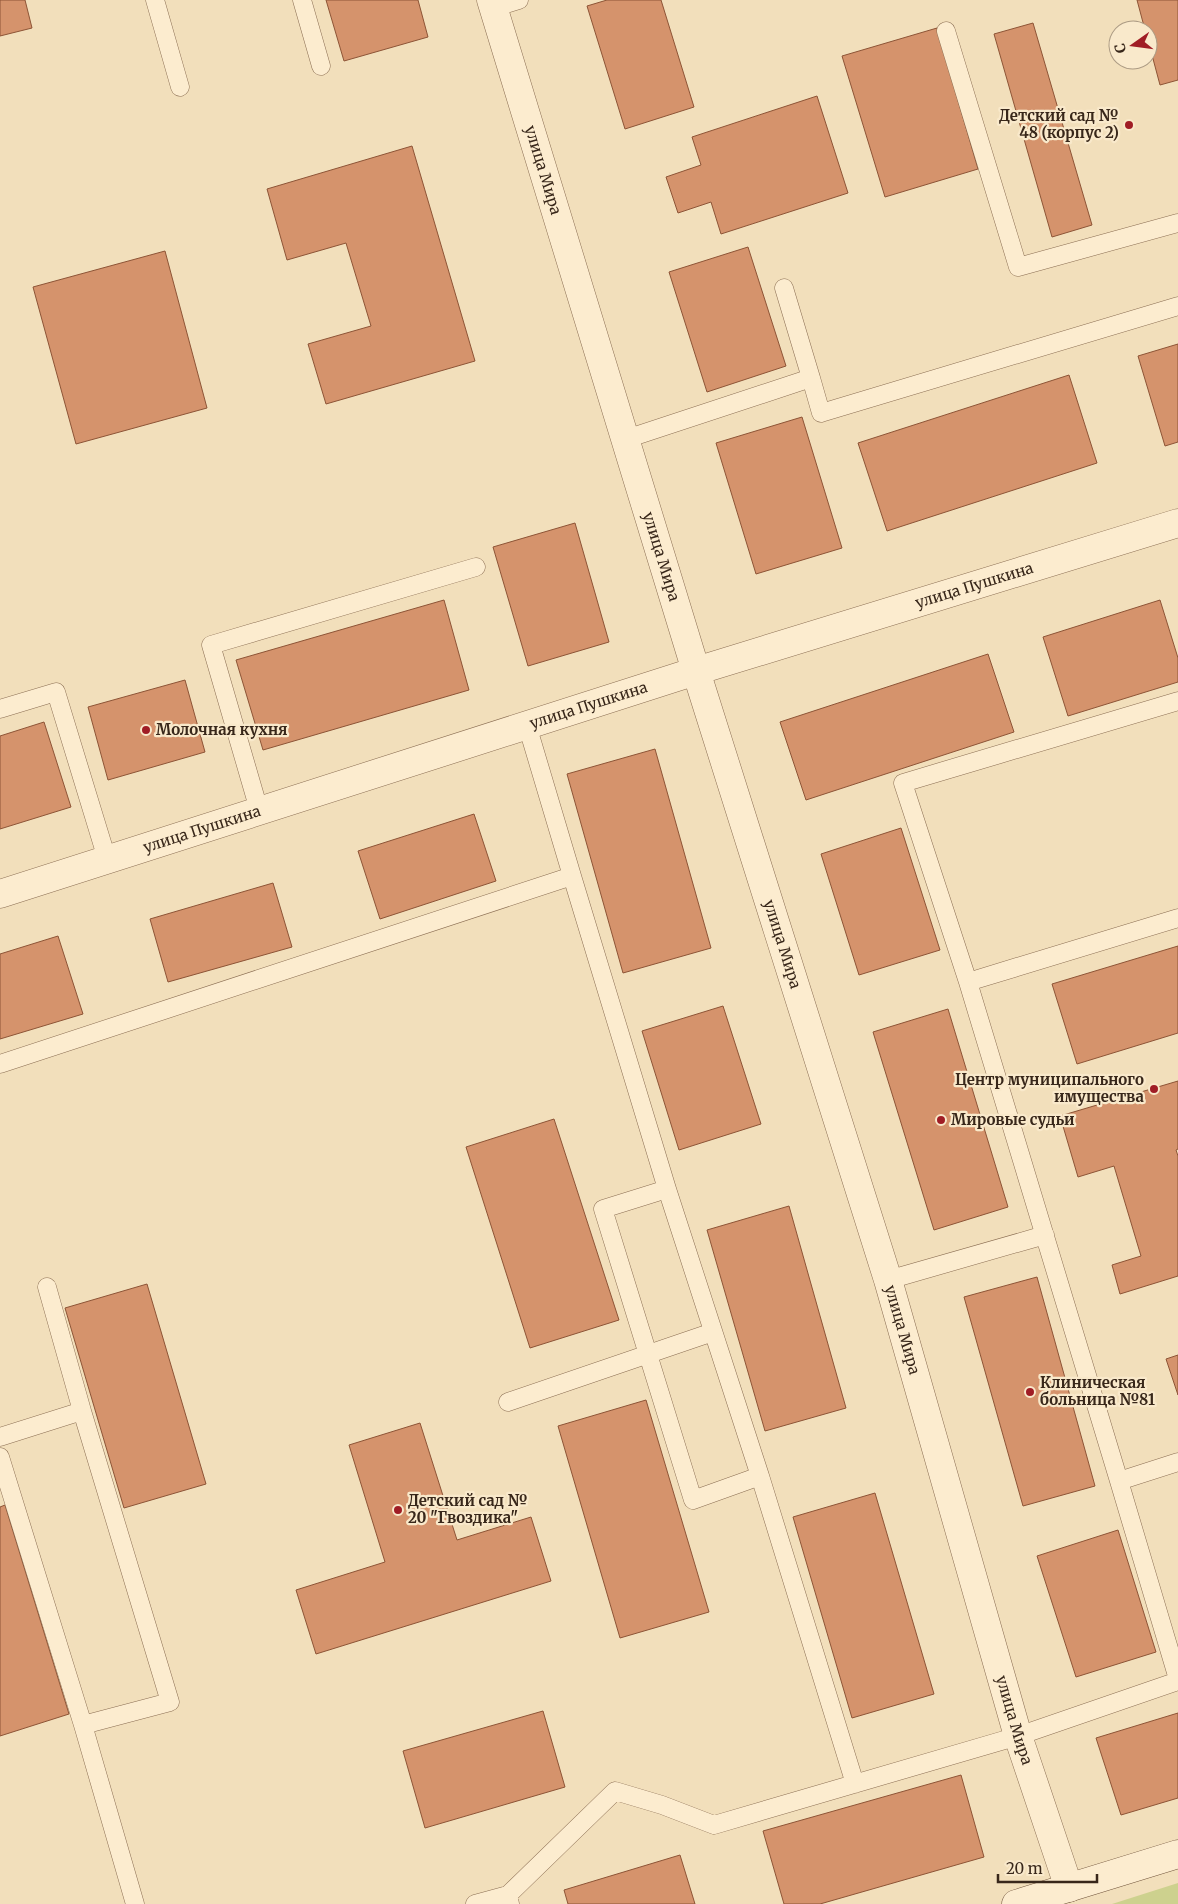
<svg xmlns="http://www.w3.org/2000/svg" width="1178" height="1904" font-family="Merriweather,serif">
  <style>
    .green { fill: #cdd18e }
    .building { fill: #d5936c; stroke: #8d5436 }
    .lines { fill: none; stroke-linecap: round; stroke-linejoin: round }
    .lane-casing { stroke: #8b6e53; stroke-width: 19 }
    .street-casing { stroke: #8b6e53; stroke-width: 29 }
    .secondary-casing { stroke: #6c4f37; stroke-width: 29 }
    .lane { stroke: #fceccf; stroke-width: 18 }
    .street { stroke: #fceccf; stroke-width: 28 }
    .secondary { stroke: #fceccf; stroke-width: 28 }
    .poi-dot { fill: #a01d25; stroke: #f9e9cb; stroke-width: 2 }
    .labels { text-anchor: middle; stroke-width: 4.5; stroke-linejoin: round; paint-order: stroke }
    .poi-label { font-size: 15px; font-weight: bold; fill: #38271a; stroke: #f9e9cb; text-anchor: start }
    .street-label { font-size: 15px; fill: #38271a; stroke: #f9e9cb }
  </style>
  <rect width="100%" height="100%" fill="#f2dfbb"/>
  <path class="green" d="M1178 1883V1904H1112Z"/>
  <path class="building" d="M0 0H25L32 28 0 36Z
    M326 0H418L428 37 344 61Z
    M607 0H661L694 107 625 129 587 6Z
    M1137 0H1178V80L1160 85 1148 40V30H1145Z
    M1033 23 1092 225 1052 237 994 34Z
    M937 28 978 169 885 197 842 56Z
    M817 96 848 193 721 234 711 202 678 213 666 177 701 165 692 137Z
    M412 146 475 361 326 404 308 344 371 326 346 243 287 260 267 189Z
    M748 247 786 366 707 392 669 272Z
    M165 251 207 408 76 444 33 287Z
    M1178 344V442L1165 446 1138 356Z
    M1069 375 1097 463 887 531 858 443Z
    M802 417 842 548 756 574 716 443Z
    M575 523 609 642 528 666 493 547Z
    M444 600 469 690 263 750 236 660Z
    M1160 600 1178 658V682L1068 716 1043 637Z
    M988 654 1014 732 806 800 780 722Z
    M185 680 205 752 108 780 88 707Z
    M44 722 71 807 0 829V736Z
    M655 749 711 948 623 973 567 774Z
    M474 814 496 881 380 919 358 851Z
    M901 828 940 950 859 975 821 854Z
    M273 883 292 947 168 982 150 919Z
    M58 936 83 1014 0 1039V954Z
    M1178 946V1033L1077 1064 1052 984Z
    M723 1006 761 1124 679 1150 642 1031Z
    M948 1009 1008 1207 934 1230 873 1032Z
    M1178 1081V1149L1176 1150 1178 1156V1276L1120 1294 1112 1265 1141 1256 1114 1166 1078 1177 1060 1116Z
    M554 1119 619 1320 530 1348 466 1147Z
    M789 1206 846 1408 765 1431 707 1230Z
    M1037 1277 1095 1486 1023 1506 964 1297Z
    M147 1284 206 1484 124 1508 65 1308Z
    M1178 1355V1395L1166 1359Z
    M646 1400 709 1612 620 1638 558 1426Z
    M420 1423 457 1540 531 1517 551 1581 316 1654 296 1590 385 1562 349 1445Z
    M875 1493 934 1694 852 1718 793 1517Z
    M5 1505 69 1714 0 1736V1507Z
    M1118 1530 1156 1652 1076 1677 1037 1556Z
    M543 1711 565 1787 425 1828 403 1751Z
    M1178 1713V1798L1121 1815 1096 1738Z
    M961 1775 984 1857 820 1904H784L763 1831Z
    M680 1855 695 1904H568L564 1890Z"/>
  <g class="lines">
    <g class="lane-casing">
      <path id="lane" d="M155 0 180 87
        M302 0 321 66
        M493 8 519 0
        M946 31 1018 267 1178 223
        M784 288 811 378
        M626 439 811 378 821 413 1178 306
        M0 709 56 692 107 859
        M259 810 211 645 476 567
        M572 876 667 1189 760 1476 693 1500 603 1209 667 1189
        M968 982 1178 918
        M0 1064 572 876 527 725
        M888 1280 1045 1235
        M47 1287 82 1411
        M508 1402 713 1332
        M0 1437 82 1411 170 1702 83 1725
        M0 1457 83 1725 135 1904
        M1178 1462 1119 1481 1178 1679
        M760 1476 855 1784
        M1119 1481 968 982 903 783 1178 701
        M475 1904 508 1895
        M510 1904 508 1895 615 1791 662 1805 714 1825 1018 1736 1178 1681"/>
    </g>
    <g class="street-casing">
      <g id="street">
        <path id="s1" d="M491 0 696 671 888 1280 1018 1736 1069 1888"/>
        <path id="s2" d="M0 894 696 671 1178 523"/>
      </g>
    </g>
    <g class="secondary-casing">
      <path id="secondary" d="M1016 1904 1178 1854"/>
    </g>
    <use href="#lane" class="lane"/>
    <use href="#street" class="street"/>
    <use href="#secondary" class="secondary"/>
  </g>
  <g class="poi-dot">
    <circle cx="1129" cy="125" r="5"/>
    <circle cx="146" cy="730" r="5"/>
    <circle cx="1154" cy="1089" r="5"/>
    <circle cx="941" cy="1120" r="5"/>
    <circle cx="1030" cy="1392" r="5"/>
    <circle cx="398" cy="1510" r="5"/>
  </g>
  <g class="labels">
    <g class="poi-label">
      <text x="1119" y="121" text-anchor="end">Детский сад №<tspan x="1119" dy="17">48 (корпус 2)</tspan></text>
      <text x="156" y="735">Молочная кухня</text>
      <text x="1144" y="1085" text-anchor="end">Центр муниципального<tspan x="1144" dy="17">имущества</tspan></text>
      <text x="951" y="1125">Мировые судьи</text>
      <text x="1040" y="1388">Клиническая<tspan x="1040" dy="17">больница №81</tspan></text>
      <text x="408" y="1506">Детский сад №<tspan x="408" dy="17">20 "Гвоздика"</tspan></text>
    </g>
    <g class="street-label">
      <text dy="5" stroke="none"><textPath href="#s1" startOffset="178">улица Мира</textPath></text>
      <text dy="5" stroke="none"><textPath href="#s1" startOffset="582">улица Мира</textPath></text>
      <text dy="5" stroke="none"><textPath href="#s2" startOffset="1022">улица Пушкина</textPath></text>
      <text dy="5" stroke="none"><textPath href="#s2" startOffset="618">улица Пушкина</textPath></text>
      <text dy="5" stroke="none"><textPath href="#s2" startOffset="212">улица Пушкина</textPath></text>
      <text dy="5" stroke="none"><textPath href="#s1" startOffset="988">улица Мира</textPath></text>
      <text dy="5" stroke="none"><textPath href="#s1" startOffset="1392">улица Мира</textPath></text>
      <text dy="5" stroke="none"><textPath href="#s1" startOffset="1798">улица Мира</textPath></text>
    </g>
  </g>
  <g transform="translate(1133 45) rotate(256)"><circle r="24" fill="#f9e9cb" stroke="#ac9b84"/>
  <path d="M0-4L9 19L0 12L-9 19Z" fill="#a01d25"/>
  <text y="-8" font-size="14" font-weight="bold" text-anchor="middle" fill="#38271a">С</text>
  </g>
  <path d="M998 1874v8h99v-8" fill="none" stroke="#38271a" stroke-width="2.5"/>
  <text x="1006" y="1874" font-size="15" fill="#38271a" stroke="#f9e9cb" stroke-width="4" paint-order="stroke">20 m</text>
</svg>
